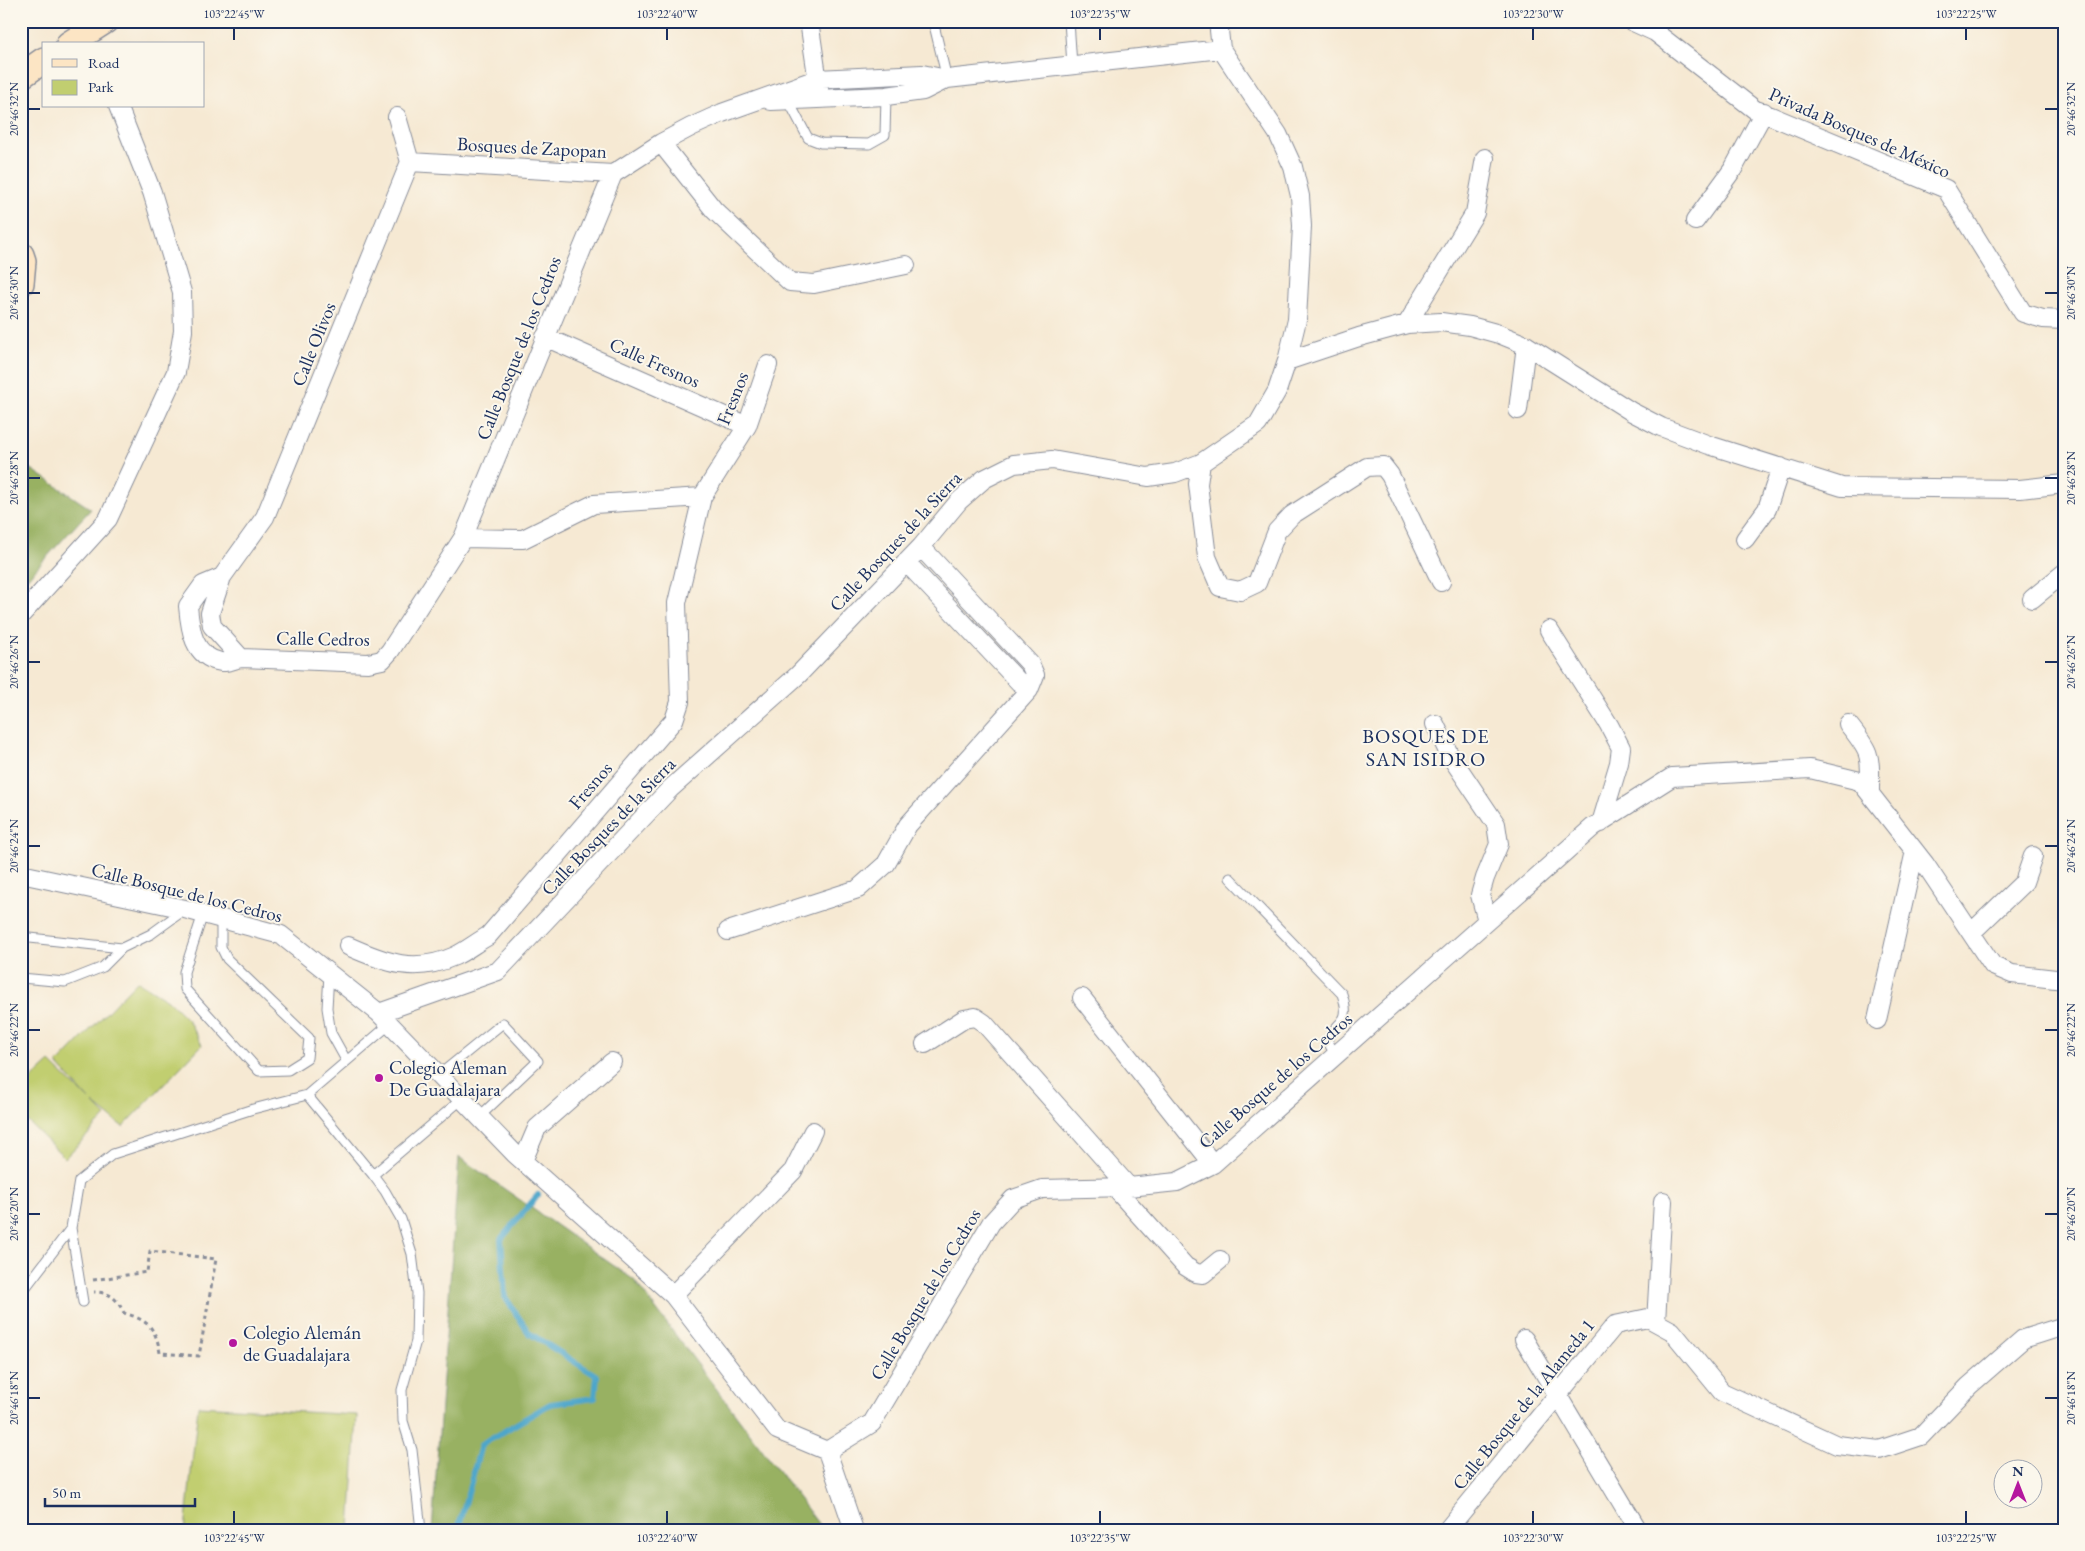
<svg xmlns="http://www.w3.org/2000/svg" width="2085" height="1551" font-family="'EB Garamond',serif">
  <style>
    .green { fill: #c1ce70; stroke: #6e7e67 }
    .forest { fill: #98b162; stroke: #5a7060 }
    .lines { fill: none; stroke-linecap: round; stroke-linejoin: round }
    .stream { stroke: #4da6ca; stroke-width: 6 }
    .service-casing { stroke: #888c98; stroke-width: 11 }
    .minor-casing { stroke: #888c98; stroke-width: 20 }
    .secondary-casing { stroke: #888c98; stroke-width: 28 }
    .path { stroke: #888c98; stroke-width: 3; stroke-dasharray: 4 4; stroke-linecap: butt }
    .service { stroke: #fff; stroke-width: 9 }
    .minor { stroke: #fff; stroke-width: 18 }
    .secondary { stroke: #fce5c4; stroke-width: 25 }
    .ticks { fill: none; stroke: #1b2f5e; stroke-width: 2 }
    .poi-dot { fill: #b5179e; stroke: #fbf7ec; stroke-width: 2 }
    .labels { text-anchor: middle; stroke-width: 4; stroke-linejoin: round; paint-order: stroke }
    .street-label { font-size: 19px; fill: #1b2f5e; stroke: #fbf7ec }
    .poi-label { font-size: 19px; fill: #1b2f5e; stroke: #fbf7ec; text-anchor: start }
    .neighbourhood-label { font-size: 20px; letter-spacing: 1px; fill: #1b2f5e; stroke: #fbf7ec }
    .neatline { fill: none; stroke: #1b2f5e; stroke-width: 2 }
    .ticks-label { font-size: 12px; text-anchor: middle; fill: #1b2f5e }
  </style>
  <rect width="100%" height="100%" fill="#fbf7ec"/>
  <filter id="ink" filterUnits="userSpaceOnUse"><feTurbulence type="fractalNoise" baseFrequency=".02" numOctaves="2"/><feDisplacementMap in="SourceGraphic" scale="10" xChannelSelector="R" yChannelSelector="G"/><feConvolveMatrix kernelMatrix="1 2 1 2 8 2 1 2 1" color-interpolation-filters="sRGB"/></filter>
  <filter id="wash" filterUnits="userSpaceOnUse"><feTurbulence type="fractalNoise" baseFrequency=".0096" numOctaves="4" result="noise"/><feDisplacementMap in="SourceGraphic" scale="20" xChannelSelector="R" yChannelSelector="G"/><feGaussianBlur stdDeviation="1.12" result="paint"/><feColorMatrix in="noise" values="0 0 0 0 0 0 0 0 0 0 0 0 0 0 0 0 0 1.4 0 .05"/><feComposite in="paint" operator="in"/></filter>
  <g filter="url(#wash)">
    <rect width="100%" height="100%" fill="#f6e9d3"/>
    <path class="green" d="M137 981 168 1000 188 1020 202 1045 123 1127 93 1103 106 1116 65 1158 21 1115V1089L50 1062 89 1100 57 1064Z
      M198 1406 357 1415 350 1530H185Z"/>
    <path class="forest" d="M21 462 91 509 21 585Z
      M459 1157 634 1280 823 1530H432Z"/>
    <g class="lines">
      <path class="stream" d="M458 1530 481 1445 550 1404 595 1398 597 1376 529 1333 505 1297 501 1239 538 1195"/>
    </g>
  </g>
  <g filter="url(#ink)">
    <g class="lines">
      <g class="service-casing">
        <path id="service" d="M933 21 947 79
          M1069 21 1072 65
          M1069 23 1083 21
          M787 98 808 138 821 143 869 144 885 135 886 96
          M1230 878 1342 994C1353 1027 1334 1019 1328 1042L1336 1056
          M203 914 184 972 185 989 259 1071 288 1070 307 1058 309 1038 227 959 221 947V919
          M21 937 122 948
          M329 974 327 1008 331 1033 346 1060
          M21 978 65 982 103 967 122 948 151 934 184 910
          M390 1024 307 1095 373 1175 462 1099
          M439 1075 503 1023 538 1061 479 1117
          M373 1175 385 1191 401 1219 412 1254 417 1293 416 1341 402 1390 403 1421 412 1450 421 1530
          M26 1287 71 1228
          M83 1302 71 1228 79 1181 113 1154 253 1109 307 1095"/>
      </g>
      <g class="minor-casing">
        <path id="minor" d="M809 21 819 89
          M1631 21 1655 32 1754 109 1946 189 2023 313 2043 319 2064 320
          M771 101 886 96 923 91 947 79
          M661 143 714 210 790 282 814 284 906 265
          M410 162 613 174 661 143 691 127 722 113 817 79 922 74 947 79 1221 49
          M1695 221 1733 169 1764 112
          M1407 324 1475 213 1485 158
          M545 337 747 426
          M1287 361 1359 337 1407 324 1441 322 1470 326 1499 334 1526 345 1632 412 1661 427 1709 445 1842 487 2020 489 2064 484
          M1518 410 1526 345
          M1201 463 1198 484 1207 557 1220 587 1240 591 1257 583 1277 531 1292 515 1367 467 1383 466 1390 475 1441 582
          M463 538 523 539 594 504 702 497
          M1745 539 1767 509 1781 467
          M906 562 1019 682 1029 690
          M222 577 203 585 188 606C190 629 193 657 221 662 227 663 235 659 241 658L368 663 382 660 390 651 463 538 613 174
          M2032 599 2064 573
          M21 615 108 519 176 372 183 331 182 292 152 192 118 106
          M1549 630 1609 725 1621 748 1619 763 1601 823
          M241 658 212 626 210 613 222 577 265 517 410 162 397 117
          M1435 724 1449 754 1496 824 1499 844 1485 878 1480 895 1487 921
          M1848 724C1873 755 1870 755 1870 794
          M21 874 185 909 281 935 379 1013 515 1154 673 1295 777 1430 827 1451 872 1423 991 1223 1013 1199 1042 1189 1129 1187 1177 1182 1213 1164 1593 827 1672 777 1810 769 1860 781 1925 864 1993 966 2012 974 2064 980
          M728 931 858 889 886 864 908 825 1029 690 1035 675 1030 664 921 547
          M1971 933 2024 882 2033 856
          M348 946C386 963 415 974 455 956 466 951 477 942 488 936L674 720 680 702 677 603 702 497 747 426 768 365
          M1082 998 1213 1164
          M379 1013 498 971 670 789 798 675 921 547 959 501 984 479 1014 464 1052 460 1148 477 1175 473 1201 463 1258 424 1277 391 1287 361 1297 320 1302 226 1300 196 1293 167 1278 134 1221 49 1218 21
          M1877 1020 1915 851
          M925 1044 964 1019 975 1017 984 1023 1129 1187
          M523 1161 537 1128 612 1062
          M1115 1188 1185 1266 1196 1273 1203 1274 1220 1260
          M673 1295 793 1171 813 1131
          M1656 1322 1663 1201
          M1524 1339 1638 1530
          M827 1451 854 1530
          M1447 1530 1615 1325 1648 1318 1672 1331 1722 1392 1837 1445 1879 1450 1921 1436 1969 1386 2023 1339 2064 1326"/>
      </g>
      <g class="secondary-casing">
        <path id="secondary" d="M69 44 105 21
          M21 76 44 60
          M21 255 23 261 21 283"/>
      </g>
      <path class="path" d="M93 1280 147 1272 150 1251 216 1259 199 1356 160 1353C156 1328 148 1320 124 1313 117 1299 111 1292 94 1292"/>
      <use href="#service" class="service"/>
      <use href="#minor" class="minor"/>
      <use href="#secondary" class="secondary"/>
    </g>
  </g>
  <path class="ticks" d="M234 28V40M667 28V40M1100 28V40M1533 28V40M1966 28V40M28 109H40M2045 109H2058M28 293H40M2045 293H2058M28 478H40M2045 478H2058M28 662H40M2045 662H2058M28 846H40M2045 846H2058M28 1030H40M2045 1030H2058M28 1214H40M2045 1214H2058M28 1398H40M2045 1398H2058M234 1511V1524M667 1511V1524M1100 1511V1524M1533 1511V1524M1966 1511V1524"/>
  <g class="poi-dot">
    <circle cx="379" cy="1078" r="5"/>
    <circle cx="233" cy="1343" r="5"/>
  </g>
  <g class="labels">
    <g class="street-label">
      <text transform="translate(1860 132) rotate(24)" y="7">Privada Bosques de México</text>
      <text transform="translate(532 147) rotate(3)" y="7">Bosques de Zapopan</text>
      <text transform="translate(313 344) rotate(-68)" y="7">Calle Olivos</text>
      <text transform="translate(518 348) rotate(-68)" y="7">Calle Bosque de los Cedros</text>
      <text transform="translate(655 362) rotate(24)" y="7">Calle Fresnos</text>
      <text transform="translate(732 398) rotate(-68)" y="7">Fresnos</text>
      <text transform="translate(895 541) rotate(-47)" y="7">Calle Bosques de la Sierra</text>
      <text transform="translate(323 638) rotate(1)" y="7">Calle Cedros</text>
      <text transform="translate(590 785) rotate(-49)" y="7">Fresnos</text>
      <text transform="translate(608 826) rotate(-46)" y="7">Calle Bosques de la Sierra</text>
      <text transform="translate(187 892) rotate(14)" y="7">Calle Bosque de los Cedros</text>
      <text transform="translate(1275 1080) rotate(-41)" y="7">Calle Bosque de los Cedros</text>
      <text transform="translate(925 1294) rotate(-59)" y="7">Calle Bosque de los Cedros</text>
      <text transform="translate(1523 1404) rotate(-51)" y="7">Calle Bosque de la Alameda 1</text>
    </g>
    <g class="poi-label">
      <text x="389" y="1074">Colegio Aleman<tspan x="389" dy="22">De Guadalajara</tspan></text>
      <text x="243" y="1339">Colegio Alemán<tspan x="243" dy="22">de Guadalajara</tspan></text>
    </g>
    <g class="neighbourhood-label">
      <text x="1426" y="743">BOSQUES DE<tspan x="1426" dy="23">SAN ISIDRO</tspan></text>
    </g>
  </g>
  <rect width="2085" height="1551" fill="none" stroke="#fbf7ec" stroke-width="55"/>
  <rect x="42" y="42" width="162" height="65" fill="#fbf7ec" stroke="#a1a7b3"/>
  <rect x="52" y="59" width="25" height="8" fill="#fce5c4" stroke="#a1a7b3"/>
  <text x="88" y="68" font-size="15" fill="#1b2f5e">Road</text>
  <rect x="52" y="80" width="25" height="15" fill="#c1ce70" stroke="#a1a7b3"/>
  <text x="88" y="92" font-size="15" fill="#1b2f5e">Park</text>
  <g transform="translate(2018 1484)"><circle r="24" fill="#fbf7ec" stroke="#a1a7b3"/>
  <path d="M0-4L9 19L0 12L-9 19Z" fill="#b5179e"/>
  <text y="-8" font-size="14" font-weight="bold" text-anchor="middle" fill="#1b2f5e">N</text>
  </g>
  <path d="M45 1498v8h150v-8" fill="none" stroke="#1b2f5e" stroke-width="2.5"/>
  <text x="52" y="1498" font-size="15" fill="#1b2f5e" stroke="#fbf7ec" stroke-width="4" paint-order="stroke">50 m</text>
  <rect x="28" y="28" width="2030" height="1496" class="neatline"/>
  <g class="ticks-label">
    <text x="234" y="18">103°22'45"W</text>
    <text x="667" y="18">103°22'40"W</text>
    <text x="1100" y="18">103°22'35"W</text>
    <text x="1533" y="18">103°22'30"W</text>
    <text x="1966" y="18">103°22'25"W</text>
    <text transform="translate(14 109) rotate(-90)" y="4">20°46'32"N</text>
    <text transform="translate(2071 109) rotate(-90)" y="4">20°46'32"N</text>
    <text transform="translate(14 293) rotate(-90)" y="4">20°46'30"N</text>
    <text transform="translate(2071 293) rotate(-90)" y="4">20°46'30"N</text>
    <text transform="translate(14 478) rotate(-90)" y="4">20°46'28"N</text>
    <text transform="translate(2071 478) rotate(-90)" y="4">20°46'28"N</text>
    <text transform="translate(14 662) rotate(-90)" y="4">20°46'26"N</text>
    <text transform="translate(2071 662) rotate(-90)" y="4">20°46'26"N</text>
    <text transform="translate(14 846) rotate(-90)" y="4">20°46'24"N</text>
    <text transform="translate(2071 846) rotate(-90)" y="4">20°46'24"N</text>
    <text transform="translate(14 1030) rotate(-90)" y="4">20°46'22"N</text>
    <text transform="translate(2071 1030) rotate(-90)" y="4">20°46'22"N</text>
    <text transform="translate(14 1214) rotate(-90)" y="4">20°46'20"N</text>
    <text transform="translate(2071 1214) rotate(-90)" y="4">20°46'20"N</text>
    <text transform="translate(14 1398) rotate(-90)" y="4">20°46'18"N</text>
    <text transform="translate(2071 1398) rotate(-90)" y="4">20°46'18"N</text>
    <text x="234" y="1542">103°22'45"W</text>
    <text x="667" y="1542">103°22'40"W</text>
    <text x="1100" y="1542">103°22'35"W</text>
    <text x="1533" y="1542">103°22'30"W</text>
    <text x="1966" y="1542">103°22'25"W</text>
  </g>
</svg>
